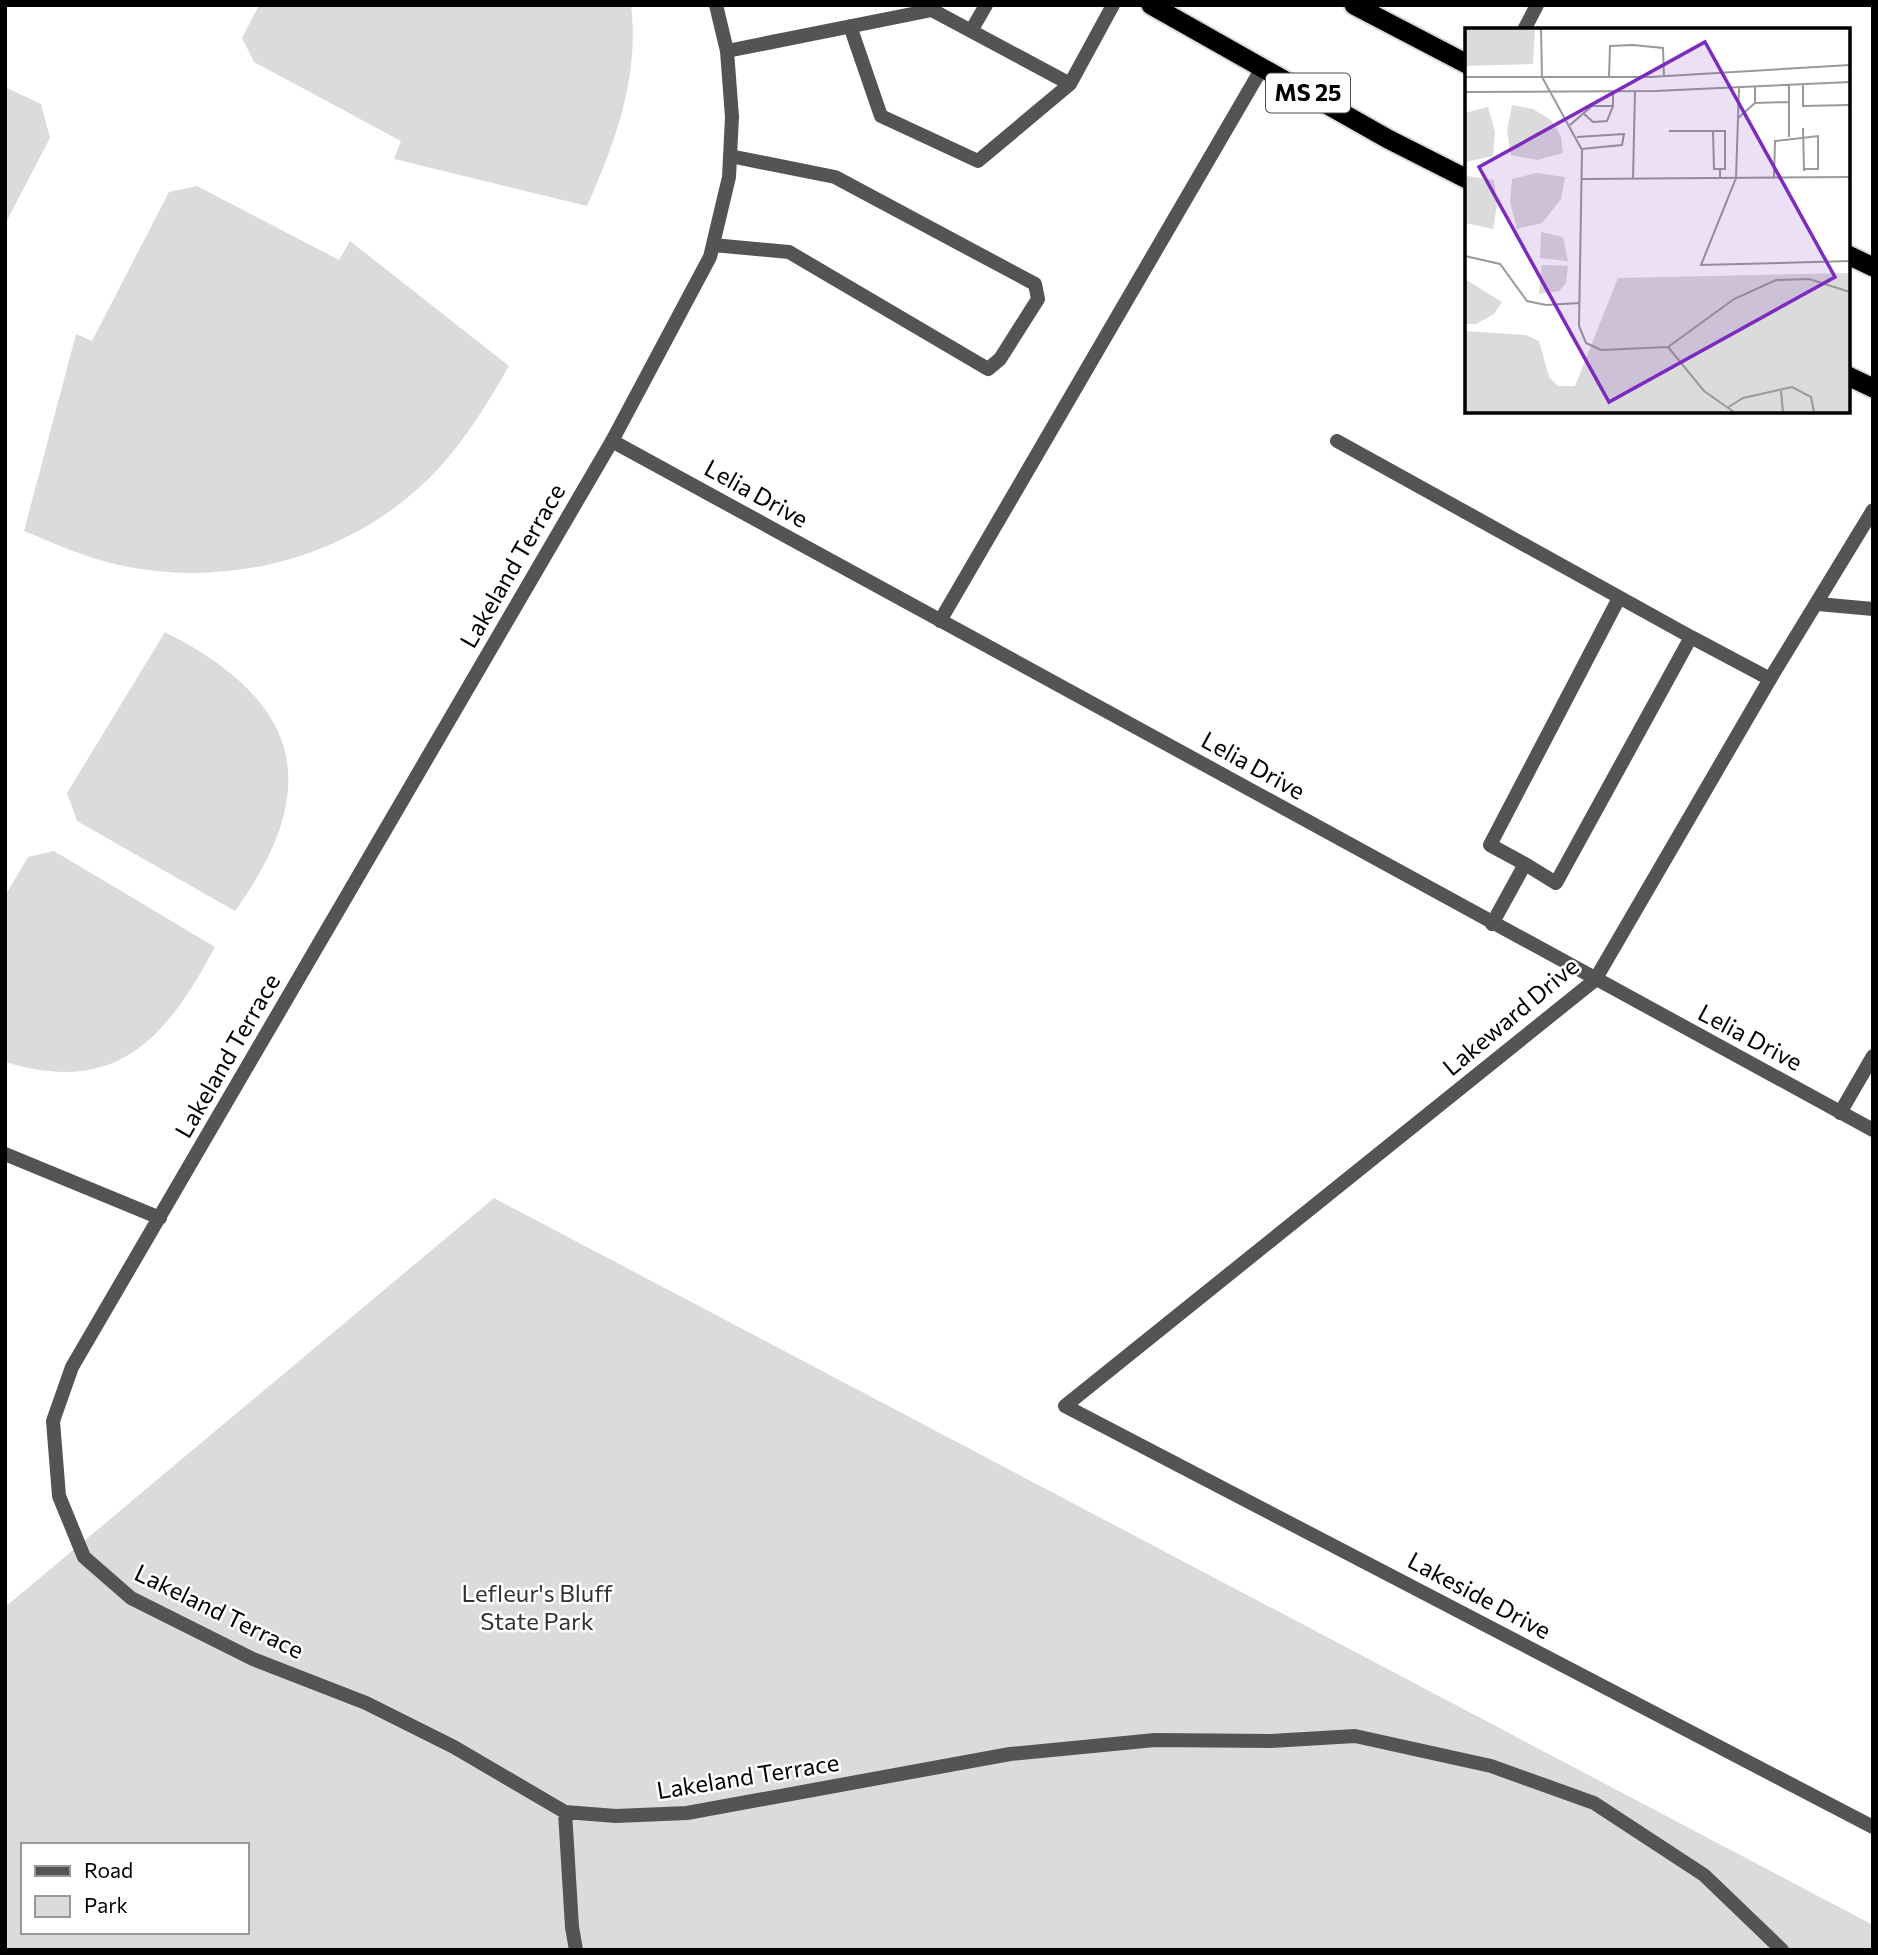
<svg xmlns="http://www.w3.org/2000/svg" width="1878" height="1955" font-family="Commissioner,sans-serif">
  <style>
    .green { fill: #dbdbdb; fill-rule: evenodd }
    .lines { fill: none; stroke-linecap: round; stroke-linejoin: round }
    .trunk-casing { stroke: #dbdbdb; stroke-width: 23 }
    .service { stroke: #545454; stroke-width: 14 }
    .minor { stroke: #545454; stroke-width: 14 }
    .trunk { stroke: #000; stroke-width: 19 }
    .labels { text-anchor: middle; stroke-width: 5; stroke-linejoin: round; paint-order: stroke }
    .shield { fill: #fff; stroke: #4c4c4c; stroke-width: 2 }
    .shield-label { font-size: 23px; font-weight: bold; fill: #000 }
    .street-label { font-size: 24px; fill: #000; stroke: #fff }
    .park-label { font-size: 24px; fill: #323232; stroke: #fff }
    .inset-road { fill: none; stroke: #999; stroke-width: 2 }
    .view { fill: #7b2cbf; fill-opacity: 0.15; stroke: #7b2cbf; stroke-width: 3.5 }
    .inset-edge { fill: none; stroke: #000; stroke-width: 3.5 }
  </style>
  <rect width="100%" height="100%" fill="#fff"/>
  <path class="green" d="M259 5H631C640 76 615 143 587 206L394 159 401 141 254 62 242 38Z
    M5 87 41 104 50 138 5 224Z
    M197 186 339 260 350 241 509 366C489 401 467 437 440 467 359 555 234 590 119 565 86 558 54 543 24 531L76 334 92 341 169 192Z
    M165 632C301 701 325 786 235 911L77 821 67 793Z
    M54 851 215 947C166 1039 117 1096 5 1062V896L28 857Z
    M494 1198 1873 1925V1950H5V1607ZM23 1845H247V1932H23Z"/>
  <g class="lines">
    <g class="trunk-casing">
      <path id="trunk" d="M1151 5 1388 139 1467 179
        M1354 5 1467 64
        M1848 255 1873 267
        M1848 376 1873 388"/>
    </g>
    <path class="service" d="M850 26 881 116 978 161 1070 84
      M1524 30 1537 5
      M971 31 986 5
      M727 51 932 10 1070 84 1113 5
      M732 117 729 177 710 257 612 441 72 1367 53 1421 59 1496 84 1557 131 1598 253 1659 366 1703 454 1747 565 1812 616 1816 687 1813 1010 1754 1155 1740 1271 1741 1355 1736 1491 1766 1594 1803 1704 1875 1782 1950
      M713 245 789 252 988 369 1000 359 1038 299 1035 284 835 177 730 156
      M1337 441 1691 637 1556 883 1525 864 1492 924
      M1818 604 1873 609
      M940 621 1262 68
      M1691 637 1770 679
      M1525 864 1490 845 1619 598
      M1840 1113 1873 1056
      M5 1154 160 1218
      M565 1812 572 1927 576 1950"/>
    <path class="minor" d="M716 5 727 51 732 117
      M612 441 1873 1130
      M1873 510 1770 679 1595 980 1065 1406 1873 1827"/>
    <use href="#trunk" class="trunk"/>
  </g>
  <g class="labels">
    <rect class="shield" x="1266" y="73.5" width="84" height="39" rx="5"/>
    <g class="shield-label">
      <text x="1308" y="101">MS 25</text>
    </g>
    <g class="street-label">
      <text transform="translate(756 494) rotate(29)" y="8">Lelia Drive</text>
      <text transform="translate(513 566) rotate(-60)" y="8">Lakeland Terrace</text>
      <text transform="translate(1253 766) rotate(29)" y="8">Lelia Drive</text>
      <text transform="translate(1511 1017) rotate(-40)" y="8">Lakeward Drive</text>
      <text transform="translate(1750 1038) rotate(28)" y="8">Lelia Drive</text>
      <text transform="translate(228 1056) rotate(-60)" y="8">Lakeland Terrace</text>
      <text transform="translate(1479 1596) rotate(28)" y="8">Lakeside Drive</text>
      <text transform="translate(219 1612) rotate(26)" y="8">Lakeland Terrace</text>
      <text transform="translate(748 1777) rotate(-9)" y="8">Lakeland Terrace</text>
    </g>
    <g class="park-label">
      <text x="537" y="1602">Lefleur's Bluff<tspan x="537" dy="28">State Park</tspan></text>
    </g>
  </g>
  <g transform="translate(1465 28)">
    <rect width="385" height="385" fill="#fff"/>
    <path d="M0 1H70L68 36 0 38ZM47 77 68 81 86 92 96 108 98 125 72 132 46 127 42 103ZM23 79 30 104 28 128 0 134V85ZM72 145 100 149 96 171 77 195 52 201 45 174 47 151ZM2 148 29 152 32 177 28 201 0 195ZM76 204 98 209 103 233 75 230ZM77 237 103 238 101 255 94 263 74 266ZM385 245V384H0V303L61 307 74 313 84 349 93 358H110L153 250ZM0 251 37 274 29 286 11 296H0Z" fill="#dbdbdb"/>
    <path class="inset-road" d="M76 1 77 49 117 122 114 298 121 315 136 322 203 319 269 271 311 252 344 251 385 264M0 49H185L385 37M144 49 145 18 168 17 198 20 199 49M324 57V109M338 57V78L385 77M290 59V75L324 74M274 60 271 150 236 237 385 233M0 64 190 63 385 54M118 85 128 94 142 93 148 78M273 90 290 75M105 97 127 78H148V63M338 100 339 143M204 103H260V141H255V150M248 103 249 141H255M112 109 159 106 157 117 116 121M309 150 310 113 353 108V141H339M117 151 385 149M168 151 170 63M0 228 35 236 62 273 81 277 114 275M203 319 239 363 269 384M316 363 318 384M262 380 278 370 327 359 346 369 349 384"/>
    <path class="view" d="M240 14 370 249 144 374 14 139Z"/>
    <rect width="385" height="385" class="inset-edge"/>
  </g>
  <rect width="1878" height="1955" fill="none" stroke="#000000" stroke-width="14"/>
  <rect x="21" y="1843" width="228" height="91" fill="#ffffff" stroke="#999999" stroke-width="2"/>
  <rect x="35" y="1866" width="35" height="10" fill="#545454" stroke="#999999" stroke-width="2"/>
  <text x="84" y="1878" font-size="21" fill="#000000">Road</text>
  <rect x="35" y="1896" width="35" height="21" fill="#dbdbdb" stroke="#999999" stroke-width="2"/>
  <text x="84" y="1913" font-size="21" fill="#000000">Park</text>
</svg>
